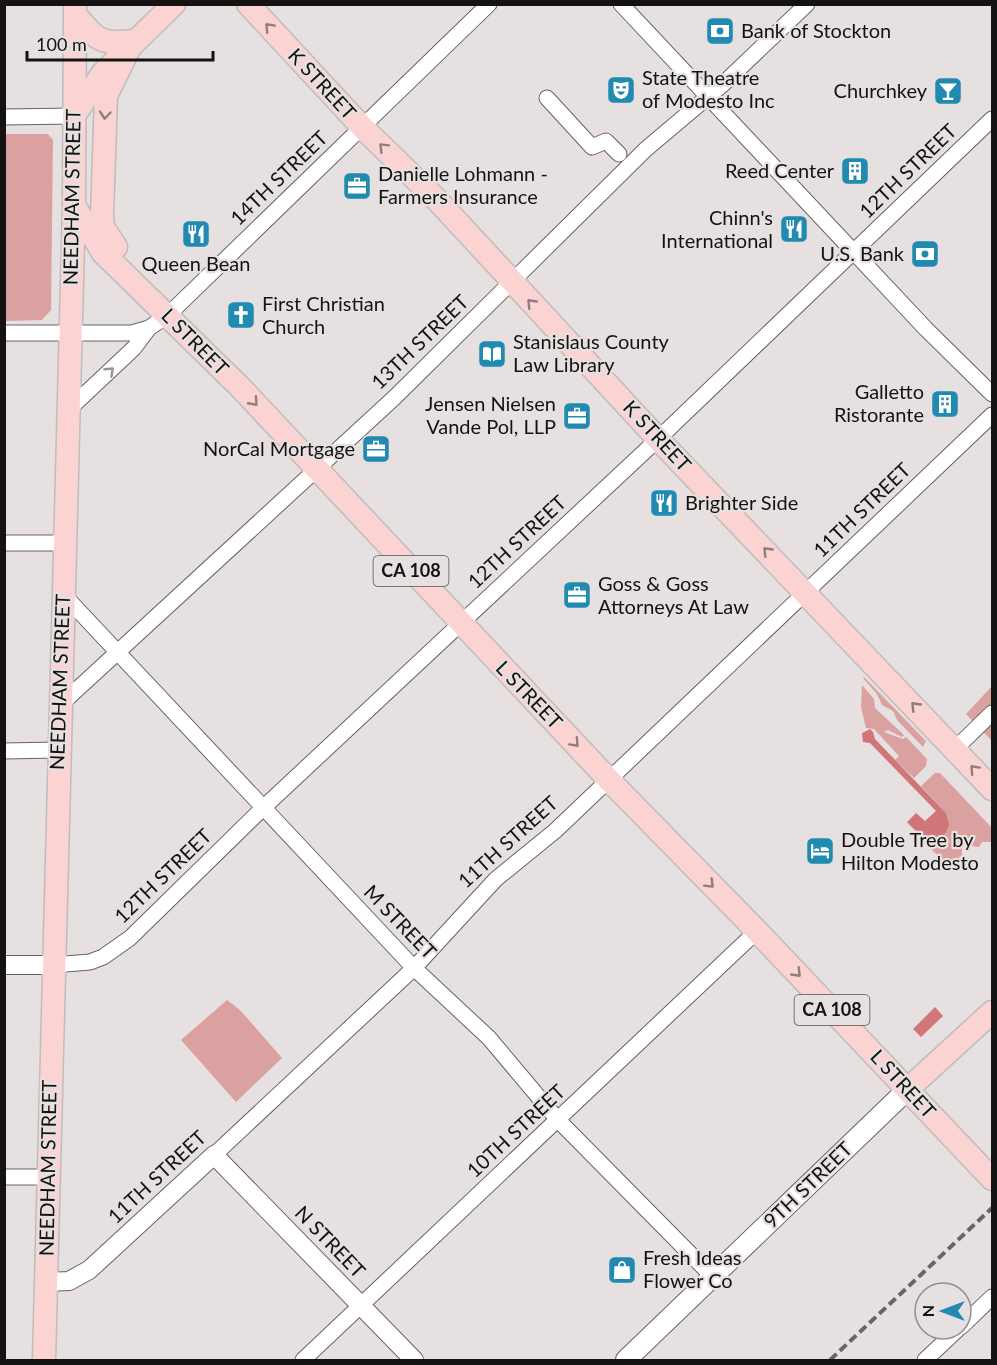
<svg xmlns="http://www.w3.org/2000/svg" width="997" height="1365" font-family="Lato,sans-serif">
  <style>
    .green { fill: #dba1a1 }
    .water { fill: #d07678 }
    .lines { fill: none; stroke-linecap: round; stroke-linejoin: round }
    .minor-casing { stroke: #676262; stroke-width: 17 }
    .tertiary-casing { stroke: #676262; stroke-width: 20 }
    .secondary-casing { stroke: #676262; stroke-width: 22 }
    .primary-casing { stroke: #bdbdbd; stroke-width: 25 }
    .minor { stroke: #fff; stroke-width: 15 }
    .tertiary { stroke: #fff; stroke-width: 18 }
    .secondary { stroke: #fff; stroke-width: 20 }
    .primary { stroke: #fad3d2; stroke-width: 22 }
    .rail { stroke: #686564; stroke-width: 4; stroke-dasharray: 9 4.5; stroke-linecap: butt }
    .oneway { stroke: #927d7c }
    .oneway2 { stroke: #959594 }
    .labels { text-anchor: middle; stroke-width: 4.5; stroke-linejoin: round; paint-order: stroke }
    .shield { fill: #e6e0e0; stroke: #535050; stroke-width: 1.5 }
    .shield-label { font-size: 18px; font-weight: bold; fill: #141312 }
    .poi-label { font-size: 20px; fill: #141312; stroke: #e6e0e0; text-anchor: start }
    .street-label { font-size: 20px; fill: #141312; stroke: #e6e0e0 }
  </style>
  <rect width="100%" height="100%" fill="#e6e0e0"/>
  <path class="green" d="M5 134H48L53 140 51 310 42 320 5 321Z
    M864 677 926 741 923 747 897 720 893 711 882 705 877 694 863 678Z
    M862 685 874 699 875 708 904 735 902 737 888 730 884 732 903 739 906 737 927 759 926 766 914 778 895 760 899 756 874 729 866 728 861 707Z
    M992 686V741L966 714Z
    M935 773H940L992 828V842H982L979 847 962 845V855L948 866 915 833 921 836 946 813 921 786Z
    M227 1000 240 1010 282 1058 236 1102 181 1040Z"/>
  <path class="water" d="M870 729 873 732 875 739 946 813 949 825C940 852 919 836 907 822L916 813 925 821 936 811 870 743 863 742 862 733Z
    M935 1007 943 1016 921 1037 913 1029Z"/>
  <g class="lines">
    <g class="minor-casing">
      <path id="minor" d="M621 4 926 329 992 394
        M547 98 592 147 606 141 619 154
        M4 117 74 116
        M4 333H132L149 328
        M67 411 134 348 149 328 168 315 489 4
        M4 543H64
        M62 593 414 968 489 1038 558 1120 712 1276
        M59 706 394 398 646 149 722 85 807 4
        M955 749 992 713
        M4 751 58 750
        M53 965 90 962 103 957 130 938 263 808 658 439 992 119
        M214 1155 414 968 496 879 555 831 992 415
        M4 1177H48
        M961 1327 992 1297
        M303 1360 757 931
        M925 1360 958 1329"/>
    </g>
    <g class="tertiary-casing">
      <path id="tertiary" d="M4 965H53
        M46 1282 69 1281 89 1270 214 1155 414 1360"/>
    </g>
    <g class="secondary-casing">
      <path id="secondary" d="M626 1360 908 1089"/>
    </g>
    <g class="primary-casing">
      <path id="primary" d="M248 4 362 127 438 201 658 439 992 789
        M75 14C96 39 99 45 133 41L106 96 102 216 103 227 116 247
        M74 116 102 74 174 4
        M74 205 103 253 240 387 609 780 757 931 992 1179
        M908 1089 992 1012
        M44 1360 74 205 75 4"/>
    </g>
    <use href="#minor" class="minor"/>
    <use href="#tertiary" class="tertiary"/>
    <use href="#secondary" class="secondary"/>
    <use href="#primary" class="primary"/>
    <path class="rail" d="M830 1360 992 1208"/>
  </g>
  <defs><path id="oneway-chevron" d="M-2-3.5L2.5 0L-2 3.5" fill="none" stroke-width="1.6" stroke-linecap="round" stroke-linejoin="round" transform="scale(1.5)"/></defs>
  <g class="oneway">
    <use href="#oneway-chevron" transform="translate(269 27) rotate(-133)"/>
    <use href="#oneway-chevron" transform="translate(105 115) rotate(95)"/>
    <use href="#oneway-chevron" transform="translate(383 147) rotate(-135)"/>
    <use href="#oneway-chevron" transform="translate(531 303) rotate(-134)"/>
    <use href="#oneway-chevron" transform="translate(254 402) rotate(48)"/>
    <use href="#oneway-chevron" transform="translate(767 551) rotate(-134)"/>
    <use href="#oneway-chevron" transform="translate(915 706) rotate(-134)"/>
    <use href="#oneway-chevron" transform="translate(575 743) rotate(47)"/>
    <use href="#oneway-chevron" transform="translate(974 769) rotate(-133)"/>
    <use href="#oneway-chevron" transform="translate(710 884) rotate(45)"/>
    <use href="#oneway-chevron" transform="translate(797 973) rotate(46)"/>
  </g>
  <use class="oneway2" href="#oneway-chevron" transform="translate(110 371) rotate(-43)"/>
  <defs>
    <g id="bank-square" transform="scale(1.5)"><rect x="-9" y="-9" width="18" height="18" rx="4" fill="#218ab1" stroke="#e6e0e0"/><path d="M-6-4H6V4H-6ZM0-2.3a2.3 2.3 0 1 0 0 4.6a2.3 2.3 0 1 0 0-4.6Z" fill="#fff"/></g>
    <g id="theatre-square" transform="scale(1.5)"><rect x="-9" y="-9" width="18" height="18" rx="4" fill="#218ab1" stroke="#e6e0e0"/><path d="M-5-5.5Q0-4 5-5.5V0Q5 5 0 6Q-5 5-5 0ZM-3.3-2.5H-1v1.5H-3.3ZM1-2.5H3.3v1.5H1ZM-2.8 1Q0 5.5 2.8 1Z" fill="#fff"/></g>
    <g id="bar-square" transform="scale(1.5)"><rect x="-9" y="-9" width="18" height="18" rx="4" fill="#218ab1" stroke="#e6e0e0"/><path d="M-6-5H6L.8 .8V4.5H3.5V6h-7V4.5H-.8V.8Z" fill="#fff"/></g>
    <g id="building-square" transform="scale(1.5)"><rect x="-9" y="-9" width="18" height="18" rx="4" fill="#218ab1" stroke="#e6e0e0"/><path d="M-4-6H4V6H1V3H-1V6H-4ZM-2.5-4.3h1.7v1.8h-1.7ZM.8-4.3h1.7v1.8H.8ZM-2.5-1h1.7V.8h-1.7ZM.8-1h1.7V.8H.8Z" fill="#fff"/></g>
    <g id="office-square" transform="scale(1.5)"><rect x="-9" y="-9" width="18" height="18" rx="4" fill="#218ab1" stroke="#e6e0e0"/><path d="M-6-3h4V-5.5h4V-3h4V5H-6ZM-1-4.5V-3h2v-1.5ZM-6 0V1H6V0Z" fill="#fff"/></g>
    <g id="restaurant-square" transform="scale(1.5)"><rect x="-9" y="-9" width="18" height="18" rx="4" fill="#218ab1" stroke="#e6e0e0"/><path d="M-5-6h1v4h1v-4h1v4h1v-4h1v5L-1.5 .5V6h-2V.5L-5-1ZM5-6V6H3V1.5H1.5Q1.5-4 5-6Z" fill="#fff"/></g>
    <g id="church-square" transform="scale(1.5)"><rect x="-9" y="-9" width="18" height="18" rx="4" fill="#218ab1" stroke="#e6e0e0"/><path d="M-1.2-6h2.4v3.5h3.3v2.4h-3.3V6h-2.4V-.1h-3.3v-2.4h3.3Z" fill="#fff"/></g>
    <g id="library-square" transform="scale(1.5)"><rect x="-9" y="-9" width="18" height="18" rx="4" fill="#218ab1" stroke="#e6e0e0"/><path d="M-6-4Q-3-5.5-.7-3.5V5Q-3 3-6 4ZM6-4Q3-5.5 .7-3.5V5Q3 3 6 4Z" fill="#fff"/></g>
    <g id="hotel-square" transform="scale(1.5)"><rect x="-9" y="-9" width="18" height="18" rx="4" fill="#218ab1" stroke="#e6e0e0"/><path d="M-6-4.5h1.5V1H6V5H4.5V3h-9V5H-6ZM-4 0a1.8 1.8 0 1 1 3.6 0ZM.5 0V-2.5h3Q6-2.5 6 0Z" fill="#fff"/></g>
    <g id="shop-square" transform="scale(1.5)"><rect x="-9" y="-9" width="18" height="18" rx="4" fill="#218ab1" stroke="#e6e0e0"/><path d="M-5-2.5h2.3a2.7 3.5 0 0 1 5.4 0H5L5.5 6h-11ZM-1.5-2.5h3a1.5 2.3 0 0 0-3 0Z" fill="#fff"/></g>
  </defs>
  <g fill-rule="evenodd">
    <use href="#bank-square" x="720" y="31"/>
    <use href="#theatre-square" x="621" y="90"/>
    <use href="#bar-square" x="948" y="91"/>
    <use href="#building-square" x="855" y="171"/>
    <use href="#office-square" x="357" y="186"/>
    <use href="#restaurant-square" x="794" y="229"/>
    <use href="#restaurant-square" x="196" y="234"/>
    <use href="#bank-square" x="925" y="254"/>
    <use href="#church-square" x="241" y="315"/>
    <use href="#library-square" x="492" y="354"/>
    <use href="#building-square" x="945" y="404"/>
    <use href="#office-square" x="577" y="416"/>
    <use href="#office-square" x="376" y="449"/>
    <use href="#restaurant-square" x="664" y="503"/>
    <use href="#office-square" x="577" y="595"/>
    <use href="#hotel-square" x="820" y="851"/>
    <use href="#shop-square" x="622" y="1270"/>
  </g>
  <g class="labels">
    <g class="shield">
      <rect x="373.5" y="556" width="75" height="30" rx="4.5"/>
      <rect x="794.5" y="995" width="75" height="30" rx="4.5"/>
    </g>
    <g class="shield-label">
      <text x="411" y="577">CA 108</text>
      <text x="832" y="1016">CA 108</text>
    </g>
    <g class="poi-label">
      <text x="741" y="38">Bank of Stockton</text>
      <text x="642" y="85">State Theatre<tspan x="642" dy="23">of Modesto Inc</tspan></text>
      <text x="927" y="98" text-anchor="end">Churchkey</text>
      <text x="834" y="178" text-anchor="end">Reed Center</text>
      <text x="378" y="181">Danielle Lohmann -<tspan x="378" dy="23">Farmers Insurance</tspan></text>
      <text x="773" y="225" text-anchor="end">Chinn's<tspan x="773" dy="23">International</tspan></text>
      <text x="904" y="261" text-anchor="end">U.S. Bank</text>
      <text x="196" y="271" text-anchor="middle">Queen Bean</text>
      <text x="262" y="311">First Christian<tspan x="262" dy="23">Church</tspan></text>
      <text x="513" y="349">Stanislaus County<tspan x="513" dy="23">Law Library</tspan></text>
      <text x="924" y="399" text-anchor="end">Galletto<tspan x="924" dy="23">Ristorante</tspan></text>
      <text x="556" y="411" text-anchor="end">Jensen Nielsen<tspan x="556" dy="23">Vande Pol, LLP</tspan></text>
      <text x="355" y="456" text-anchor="end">NorCal Mortgage</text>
      <text x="685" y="510">Brighter Side</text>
      <text x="598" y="591">Goss &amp; Goss<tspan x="598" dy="23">Attorneys At Law</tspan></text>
      <text x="841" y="847">Double Tree by<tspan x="841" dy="23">Hilton Modesto</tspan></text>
      <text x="643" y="1265">Fresh Ideas<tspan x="643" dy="23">Flower Co</tspan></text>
    </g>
    <g class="street-label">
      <text transform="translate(322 84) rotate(47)" y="7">K STREET</text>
      <text transform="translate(908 171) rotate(-44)" y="7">12TH STREET</text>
      <text transform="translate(279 178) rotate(-44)" y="7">14TH STREET</text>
      <text transform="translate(72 197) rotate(-89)" y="7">NEEDHAM STREET</text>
      <text transform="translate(195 342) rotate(45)" y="7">L STREET</text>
      <text transform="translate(420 342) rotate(-44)" y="7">13TH STREET</text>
      <text transform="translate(657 436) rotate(47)" y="7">K STREET</text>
      <text transform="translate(862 510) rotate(-44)" y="7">11TH STREET</text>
      <text transform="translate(517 542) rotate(-43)" y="7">12TH STREET</text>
      <text transform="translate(60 682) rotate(-88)" y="7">NEEDHAM STREET</text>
      <text transform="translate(529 695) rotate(46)" y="7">L STREET</text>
      <text transform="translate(508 842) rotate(-42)" y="7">11TH STREET</text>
      <text transform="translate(163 876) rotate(-44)" y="7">12TH STREET</text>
      <text transform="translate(400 922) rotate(46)" y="7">M STREET</text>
      <text transform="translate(903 1084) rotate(47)" y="7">L STREET</text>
      <text transform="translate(516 1131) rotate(-43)" y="7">10TH STREET</text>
      <text transform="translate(48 1168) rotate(-89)" y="7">NEEDHAM STREET</text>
      <text transform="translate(157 1177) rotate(-43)" y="7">11TH STREET</text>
      <text transform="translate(808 1185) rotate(-44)" y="7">9TH STREET</text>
      <text transform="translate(330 1242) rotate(46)" y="7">N STREET</text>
    </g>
  </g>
  <rect width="997" height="1365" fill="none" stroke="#141312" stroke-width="12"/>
  <g transform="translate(943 1311) rotate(270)"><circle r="28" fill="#e6e0e0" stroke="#928e8e" stroke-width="1.5"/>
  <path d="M0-4.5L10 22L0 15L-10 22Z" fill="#218ab1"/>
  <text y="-9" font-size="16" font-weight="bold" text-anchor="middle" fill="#141312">N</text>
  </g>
  <path d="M27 51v9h186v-9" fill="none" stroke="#141312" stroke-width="3"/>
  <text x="36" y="51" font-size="18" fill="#141312" stroke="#e6e0e0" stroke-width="4.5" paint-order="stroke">100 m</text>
</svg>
